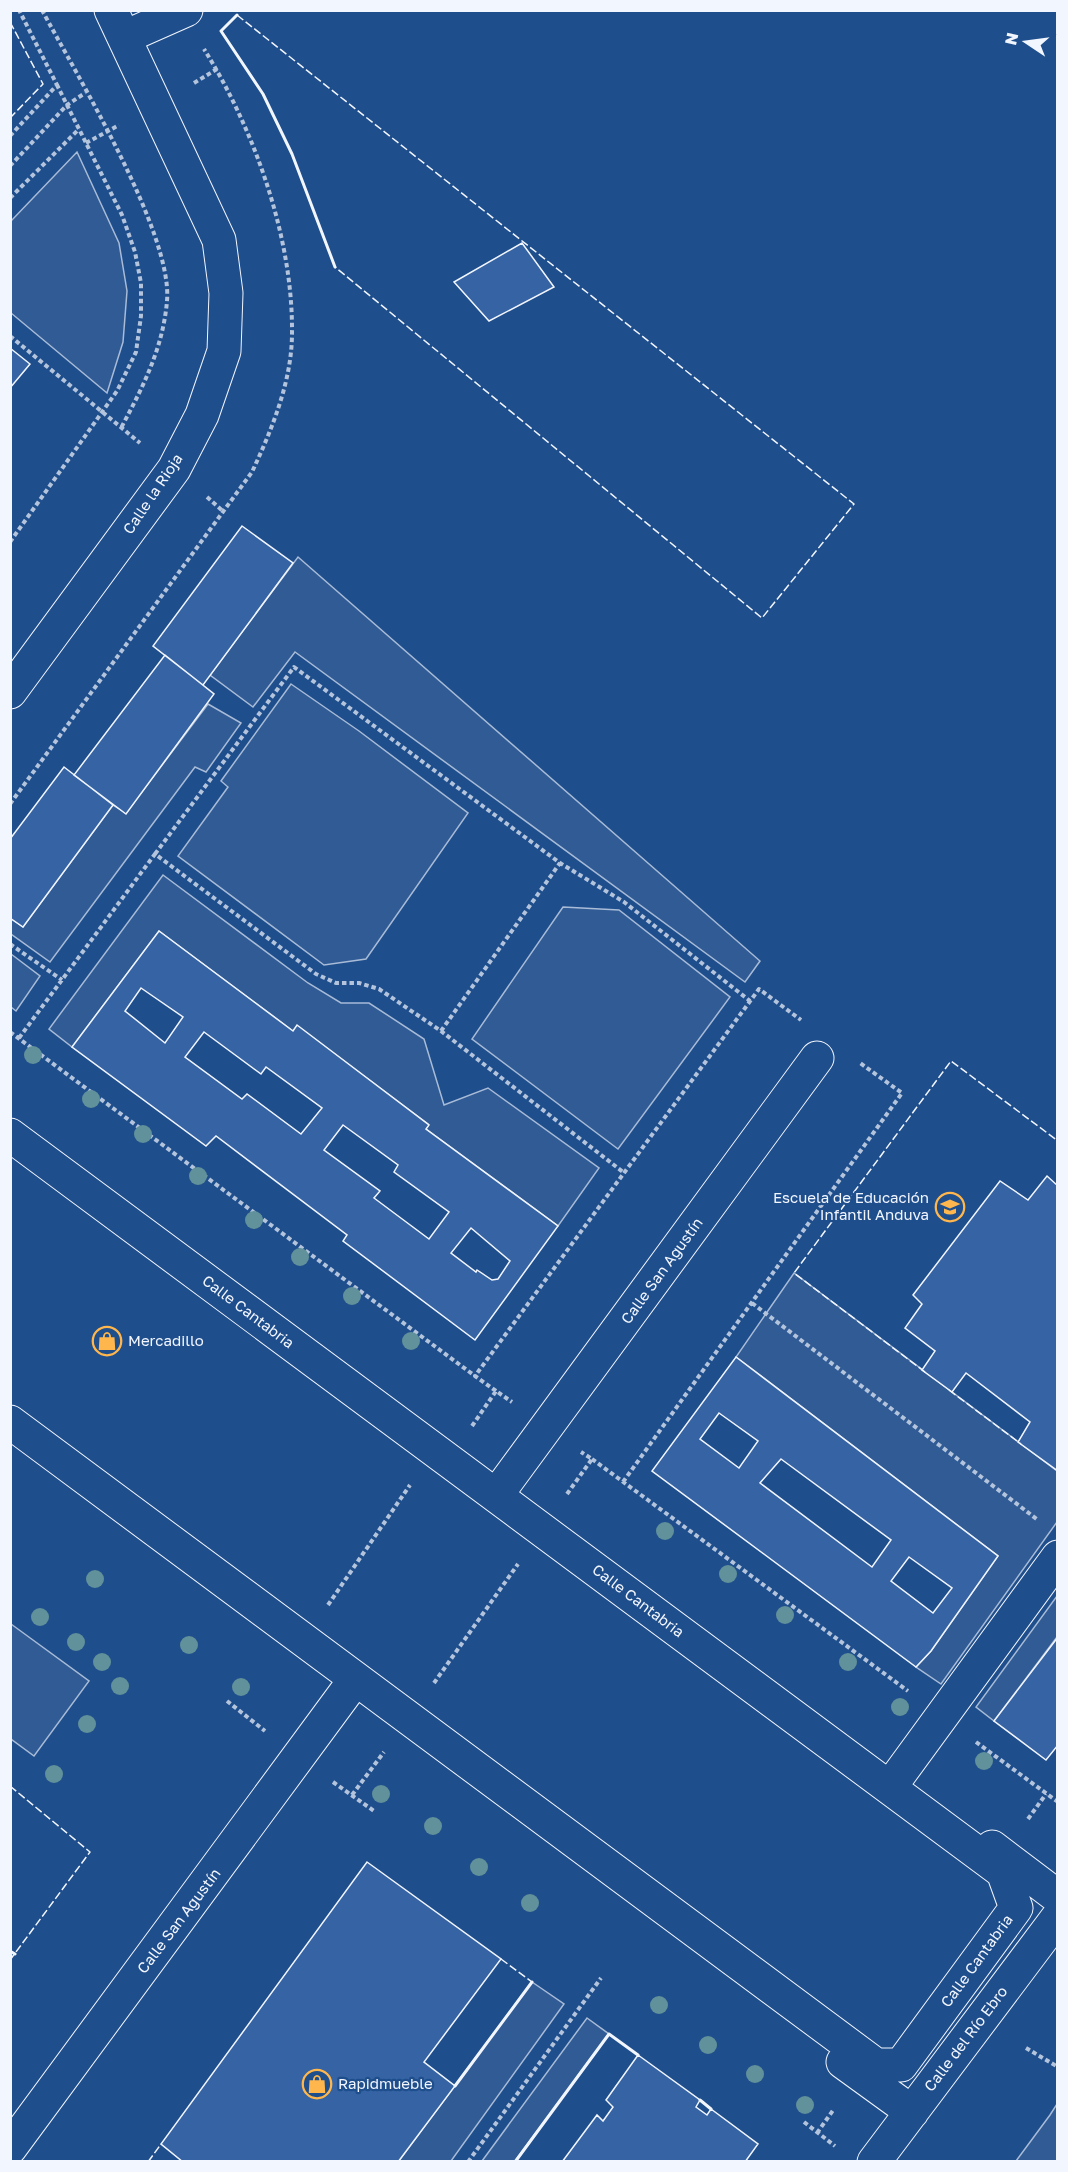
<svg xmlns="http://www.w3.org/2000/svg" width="1068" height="2172" font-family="'Golos Text',sans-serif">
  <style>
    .built { fill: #305b95; stroke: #a8bbd7; stroke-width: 1.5 }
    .building { fill: #3563a3; stroke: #f2f6ff; stroke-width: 1.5; fill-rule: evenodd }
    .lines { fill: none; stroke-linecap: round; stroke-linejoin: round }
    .minor-casing { stroke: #f2f6ff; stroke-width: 35 }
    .path { stroke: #b3c4dc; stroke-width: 4; stroke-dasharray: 4.5 3; stroke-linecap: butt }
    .minor { stroke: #1f4e8c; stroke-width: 33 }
    .fence { stroke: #f2f6ff; stroke-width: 1.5; stroke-dasharray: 8 3; stroke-linecap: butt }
    .wall { stroke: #f2f6ff; stroke-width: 3 }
    .tree { fill: #61919a }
    .labels { text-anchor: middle; stroke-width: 4.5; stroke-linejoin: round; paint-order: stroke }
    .street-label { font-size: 15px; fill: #f2f6ff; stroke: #1f4e8c }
    .poi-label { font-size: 15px; fill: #f2f6ff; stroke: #1f4e8c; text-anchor: start }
  </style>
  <rect width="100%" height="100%" fill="#1f4e8c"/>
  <path class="built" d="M77 152 119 243 127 291 123 342 107 393 11 313V221Z
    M298 557 760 961 745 982 295 652 253 707 210 675Z
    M291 684 359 731 468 813 366 959 324 965 178 856 228 787 221 781Z
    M208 704 241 723 206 772 195 767 50 962 11 934V918L23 927 113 805 126 813Z
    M163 875 308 983 341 1003H369L424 1039 444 1105 488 1088 599 1168 558 1226 426 1129 428 1124 297 1026 293 1031 159 931 72 1047 49 1029Z
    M563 907 619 910 730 997 618 1149 472 1039Z
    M11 954 40 976 16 1011 11 1007Z
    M794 1273 1057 1471V1522L941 1684 916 1667 931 1651 998 1556 736 1357Z
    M1057 1596V1637L994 1721 976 1707Z
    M11 1624 89 1681 34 1756 11 1739Z
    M532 1982 564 2004 451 2161 398 2162Z
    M587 2018 609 2034 515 2161H482Z
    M1057 2104V2161H1016L1050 2115Z"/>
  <path class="building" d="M522 243 554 287 489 321 454 282Z
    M10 348 30 364 10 388Z
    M242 526 293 563 203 685 153 646Z
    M165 655 214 694 126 814 74 775Z
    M64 767 113 805 23 927 10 918V839Z
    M159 931 293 1031 297 1025 429 1125 426 1129 558 1226 475 1340 343 1241 347 1235 216 1136 206 1146 72 1047ZM141 988 183 1017 165 1043 125 1011ZM204 1032 261 1074 266 1067 322 1108 301 1134 247 1094 242 1099 185 1057ZM343 1125 398 1165 394 1172 449 1212 429 1239 374 1198 380 1191 324 1150ZM471 1228 510 1261 498 1279 492 1280 477 1270 476 1272 451 1253Z
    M1047 1176 1058 1186V1471L1018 1442 1030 1422 966 1373 952 1392 922 1370 935 1351 905 1328 922 1304 913 1295 1000 1181 1028 1200Z
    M736 1357 998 1556 931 1651 916 1667 652 1471ZM719 1413 758 1441 739 1468 700 1439ZM781 1459 891 1540 872 1567 760 1483ZM909 1557 952 1588 933 1613 891 1581Z
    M1058 1637V1745L1046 1760 994 1721Z
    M367 1862 501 1959 424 2062 455 2086 398 2162H183L161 2144Z
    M638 2055 700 2100 696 2107 707 2115 711 2109 758 2144 745 2162H562L597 2115 603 2121 613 2107 606 2100Z"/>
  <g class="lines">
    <g class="minor-casing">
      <path id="minor" d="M125 37 186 10
        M10 692 174 469 202 415 224 351 226 293 219 240 111 10
        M10 1135 1003 1872 1016 1908 901 2065H876L10 1422
        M506 1482 817 1058
        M898 1776 1058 1557
        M992 1847 1058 1897
        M843 2062 912 2112
        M10 2148 346 1692
        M874 2162 1058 1917"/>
    </g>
    <path class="path" d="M42 10C76 74 173 233 167 301 163 348 143 387 121 428
      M194 83 217 69
      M10 136 57 85 19 10
      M86 143 119 125
      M10 166 67 105 85 93
      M10 198 79 129
      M10 336 140 443
      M207 497 224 512
      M10 542 117 391 136 352 141 316V283L135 252 122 215 57 85
      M10 804 252 472C272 429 292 381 292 333 293 237 254 129 204 49
      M155 854 294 667 560 863 624 902 750 1001
      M10 944 62 980
      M441 1031 560 863
      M10 1032 475 1376
      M19 1038 155 854 316 974 336 983H359L379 989 441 1031 623 1172
      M752 1303 1038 1520
      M496 1391 475 1376 759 989 801 1020
      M472 1426 496 1391 512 1402
      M592 1459 908 1691
      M623 1482 902 1093 860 1063
      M567 1494 592 1459 581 1452
      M328 1605 410 1485
      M434 1683 518 1564
      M227 1701 265 1731
      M976 1742 1058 1802
      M333 1782 374 1811
      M352 1795 384 1752
      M1028 1819 1046 1794
      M1026 2048 1058 2067
      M804 2122 835 2146
      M817 2133 834 2109
      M468 2162 601 1978"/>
    <use href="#minor" class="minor"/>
    <path class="fence" d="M237 15 854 504 762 618 335 267
      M10 22 43 84 10 118
      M925 1372 794 1273 951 1061 1058 1141
      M949 1390 1021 1444
      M10 1786 90 1852 10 1960
      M501 1959 532 1982
      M148 2162 161 2144"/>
    <path class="wall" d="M237 15 221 31 263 94 292 154 335 267
      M10 1951 15 1954
      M455 2086 532 1982
      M700 2100 711 2109
      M515 2162 609 2034 638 2055"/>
  </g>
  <g class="tree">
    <circle cx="33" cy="1055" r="9"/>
    <circle cx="91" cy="1099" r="9"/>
    <circle cx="143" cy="1134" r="9"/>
    <circle cx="198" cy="1176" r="9"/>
    <circle cx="254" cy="1220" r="9"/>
    <circle cx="300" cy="1257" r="9"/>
    <circle cx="352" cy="1296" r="9"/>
    <circle cx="411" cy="1341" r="9"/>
    <circle cx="665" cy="1531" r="9"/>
    <circle cx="728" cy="1574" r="9"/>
    <circle cx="95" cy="1579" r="9"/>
    <circle cx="785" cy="1615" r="9"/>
    <circle cx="40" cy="1617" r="9"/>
    <circle cx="76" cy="1642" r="9"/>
    <circle cx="189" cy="1645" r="9"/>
    <circle cx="102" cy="1662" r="9"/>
    <circle cx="848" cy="1662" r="9"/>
    <circle cx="120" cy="1686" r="9"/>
    <circle cx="241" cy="1687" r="9"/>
    <circle cx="900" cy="1707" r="9"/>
    <circle cx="87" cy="1724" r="9"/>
    <circle cx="984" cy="1761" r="9"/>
    <circle cx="54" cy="1774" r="9"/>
    <circle cx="381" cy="1794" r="9"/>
    <circle cx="433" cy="1826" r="9"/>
    <circle cx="479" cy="1867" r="9"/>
    <circle cx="530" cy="1903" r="9"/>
    <circle cx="659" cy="2005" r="9"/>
    <circle cx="708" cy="2045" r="9"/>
    <circle cx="755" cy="2074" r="9"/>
    <circle cx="805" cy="2105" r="9"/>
  </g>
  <defs>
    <g id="school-ring" transform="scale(1.5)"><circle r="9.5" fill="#1f4e8c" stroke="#ffb74d" stroke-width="1.5"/><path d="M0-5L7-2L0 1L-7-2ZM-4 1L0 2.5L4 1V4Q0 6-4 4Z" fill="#ffb74d"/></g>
    <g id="shop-ring" transform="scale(1.5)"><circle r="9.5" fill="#1f4e8c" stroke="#ffb74d" stroke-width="1.5"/><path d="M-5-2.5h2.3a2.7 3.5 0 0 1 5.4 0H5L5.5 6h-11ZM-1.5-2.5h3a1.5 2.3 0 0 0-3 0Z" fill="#ffb74d"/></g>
  </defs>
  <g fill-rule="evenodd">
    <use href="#school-ring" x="950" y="1207"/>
    <use href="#shop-ring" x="107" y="1341"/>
    <use href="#shop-ring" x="317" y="2084"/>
  </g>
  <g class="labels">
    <g class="street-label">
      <text transform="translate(153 494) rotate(-56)" y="5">Calle la Rioja</text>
      <text transform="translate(662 1271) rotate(-54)" y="5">Calle San Agustín</text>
      <text transform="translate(248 1312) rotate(37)" y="5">Calle Cantabria</text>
      <text transform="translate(638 1601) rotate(37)" y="5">Calle Cantabria</text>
      <text transform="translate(179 1921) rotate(-53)" y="5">Calle San Agustín</text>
      <text transform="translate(977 1961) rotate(-54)" y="5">Calle Cantabria</text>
      <text transform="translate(966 2039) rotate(-53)" y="5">Calle del Río Ebro</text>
    </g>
    <g class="poi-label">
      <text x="929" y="1203" text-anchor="end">Escuela de Educación<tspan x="929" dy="17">Infantil Anduva</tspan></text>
      <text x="128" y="1346">Mercadillo</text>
      <text x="338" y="2089">Rapidmueble</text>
    </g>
  </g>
  <rect width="1068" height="2172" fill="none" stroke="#f2f6ff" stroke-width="24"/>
  <g transform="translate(1026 42) rotate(283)" stroke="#1f4e8c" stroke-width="4.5" paint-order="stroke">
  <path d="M0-4.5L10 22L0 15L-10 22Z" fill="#f2f6ff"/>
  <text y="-9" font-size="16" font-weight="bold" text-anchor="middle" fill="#f2f6ff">N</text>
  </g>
</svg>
